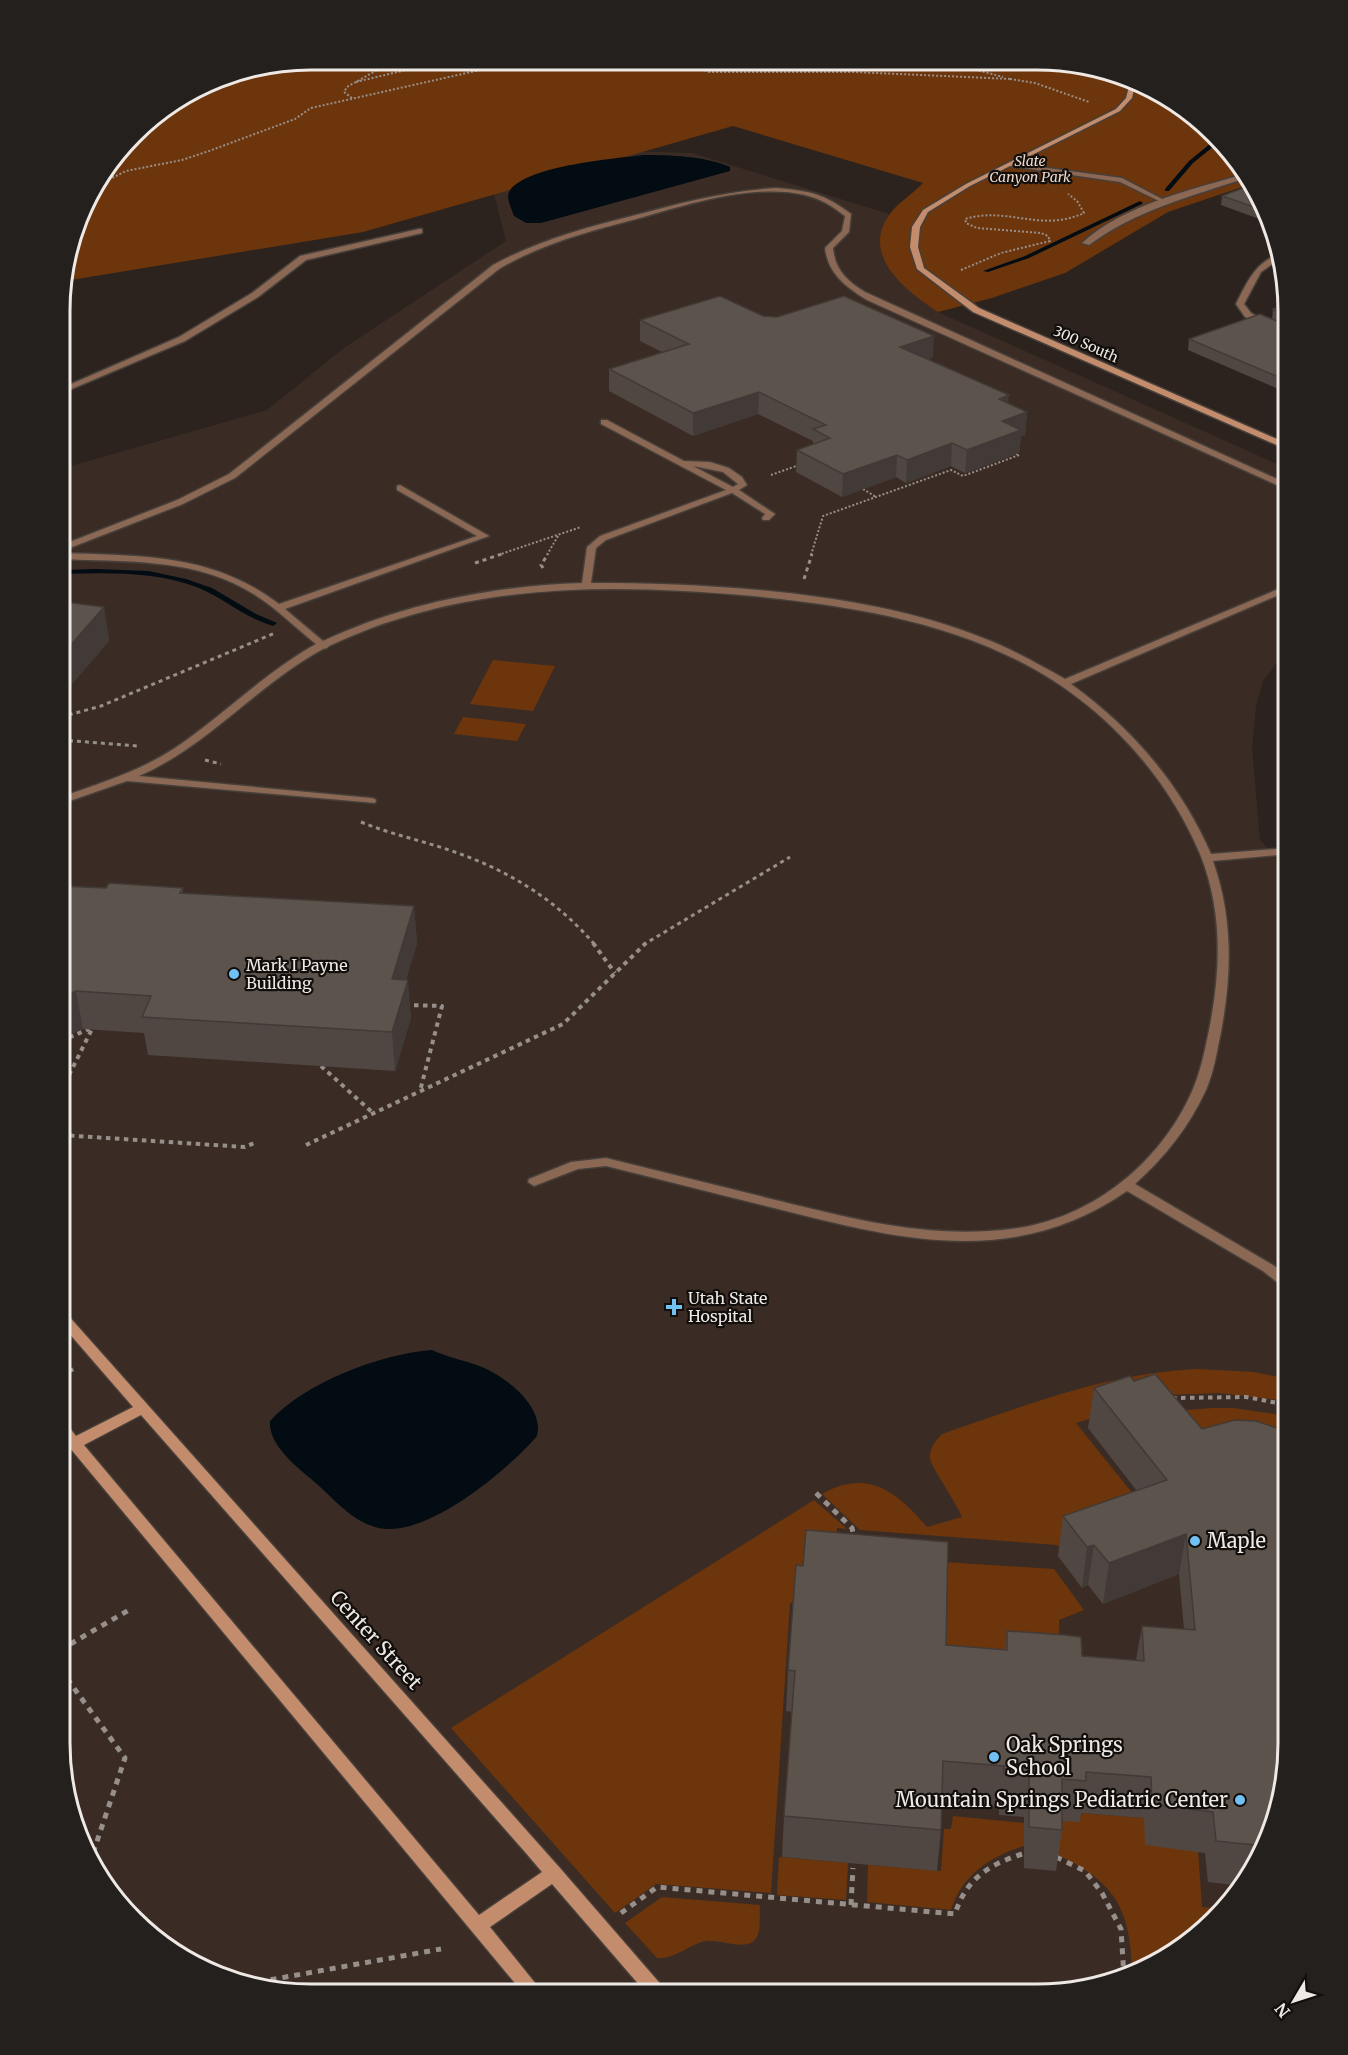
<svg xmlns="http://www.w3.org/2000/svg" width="1348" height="2055" font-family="Merriweather,serif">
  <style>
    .built { fill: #3a2c24 }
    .green { fill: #6d350b }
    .water { fill: #030c13 }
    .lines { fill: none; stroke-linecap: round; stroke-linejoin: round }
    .stream { fill: #030c13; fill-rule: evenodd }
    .lane-casing { stroke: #473f3a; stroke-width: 3 }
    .street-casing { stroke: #473f3a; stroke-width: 3 }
    .secondary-casing { stroke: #473f3a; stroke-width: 3 }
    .path-far3 { stroke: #978f8b; stroke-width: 2; stroke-dasharray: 2 2; stroke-linecap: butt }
    .path-far2 { stroke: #978f8b; stroke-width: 3; stroke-dasharray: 4 4; stroke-linecap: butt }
    .path-far1 { stroke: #978f8b; stroke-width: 4; stroke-dasharray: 4.5 4.5; stroke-linecap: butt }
    .path { stroke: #978f8b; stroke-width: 5; stroke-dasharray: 6 6; stroke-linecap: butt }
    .lane { fill: #8a6854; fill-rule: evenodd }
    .street { fill: #8a6854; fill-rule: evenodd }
    .secondary { fill: #c38d6d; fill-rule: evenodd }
    .wall { fill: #504742 }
    .shaded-wall { fill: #413a36 }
    .building { fill: #5d534d; stroke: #413a36; stroke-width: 1.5 }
    .poi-dot { fill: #72c1f5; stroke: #110e0b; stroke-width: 2 }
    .labels { text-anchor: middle; stroke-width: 4.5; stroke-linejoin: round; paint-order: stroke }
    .far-park-label { font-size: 14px; font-style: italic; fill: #f0dacd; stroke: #110e0b }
    .far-street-label { font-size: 14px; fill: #efe9e6; stroke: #110e0b }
    .poi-label { font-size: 16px; fill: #efe9e6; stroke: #110e0b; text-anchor: start }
    .near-poi-label { font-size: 20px; fill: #efe9e6; stroke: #110e0b; text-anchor: start }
    .near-street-label { font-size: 20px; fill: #efe9e6; stroke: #110e0b }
    .rim { fill: none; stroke: #efe9e6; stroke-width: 3 }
  </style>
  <rect width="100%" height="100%" fill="#2c231e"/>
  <path class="built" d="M622 151 692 153 889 214 883 226 924 302 938 312 1288 469V649L1263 681 1256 706 1252 748 1260 840 1288 871 1287 1760 1269 1839 1236 1896 1190 1943 1133 1976 1036 1995 279 1993 216 1976 159 1943 112 1897 79 1840 60 1743 62 450 71 466 267 410 344 348 506 241 493 190Z"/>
  <path class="green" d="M312 60 1069 62C1090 68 1112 71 1132 79 1181 99 1225 139 1251 184L1168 212 1065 273 992 298 938 312C908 292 860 257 889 215 897 203 913 194 923 183L733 126 363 232 71 280 63 275 86 200 146 123 216 79Z
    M493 660 555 666 533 711 470 704Z
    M463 717 526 724 517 741 454 734Z
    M1198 1369 1254 1372 1288 1379V1401L1219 1393 1167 1395 1076 1423 1141 1504 1066 1551 1057 1545 860 1530 822 1494C868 1468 897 1492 927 1527L962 1517C957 1504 931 1466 930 1459 929 1449 935 1441 942 1434 1027 1405 1107 1373 1198 1369Z
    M1213 1408H1234L1288 1416V1448L1206 1437 1172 1411Z
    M814 1500 847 1529 837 1528 834 1570 797 1603H790L771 1893 656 1884 615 1913 451 1728Z
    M944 1562 1054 1569 1084 1610 1059 1620 1060 1676 943 1686Z
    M1080 1813 1144 1818 1198 1850 1202 1907 1223 1909C1203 1929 1162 1973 1132 1969 1130 1906 1113 1881 1056 1854V1820Z
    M953 1816 1024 1823V1846C990 1856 962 1875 951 1910L867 1902 868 1865 941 1871 944 1829H951Z
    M779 1857 848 1863 846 1900 777 1895Z
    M662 1897 760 1905C759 1914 761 1926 758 1934 752 1955 720 1938 706 1941 688 1945 676 1959 657 1958L625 1923Z"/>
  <path class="water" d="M643 155C671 155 704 156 730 167V171L541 223H526L514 216C512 209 505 198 510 190 530 165 613 159 643 155Z
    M432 1350C447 1357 462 1360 477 1365 503 1374 545 1406 537 1436 508 1470 423 1542 375 1527 348 1519 331 1495 310 1478 293 1464 268 1443 270 1421 306 1382 380 1354 432 1350Z"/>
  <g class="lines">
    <path class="stream" d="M1216 139 1219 142 1193 163 1169 191H1165V189L1189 161Z
      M1140 201 1143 203 1142 204 1029 258 988 272 983 271 1025 256Z
      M96 569 149 571 186 579 212 588 256 614 277 623 273 626C245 618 225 599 199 588 155 571 108 573 62 574V570Z"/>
    <g class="lane-casing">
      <path id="lane" d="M1011 163 1122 178 1166 201 1161 202 1120 182 1009 166V164Z
        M776 188C810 191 823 193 851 214L849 232 833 248C835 270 847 281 865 292L1288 484V490L867 300C846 287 828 274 825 248L842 231 845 216C832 206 821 199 805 195 754 183 689 204 640 218 591 231 543 243 499 269L235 478 183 504 62 551V545L177 500 229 474 493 265C537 241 584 228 632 216 680 203 726 191 776 188Z
        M419 229H422V233L306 260 258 297 185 341 62 393V388L179 337 252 293 300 256Z
        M601 420H607L684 461 710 462 729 468 742 477 747 485 739 490 775 514 769 520H763L762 518 765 514 732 493 606 540 596 548 591 583C712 583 870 592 983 638 1012 649 1038 664 1065 679L1288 585V591L1071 684C1132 728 1181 785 1211 854L1288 848V854L1213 861C1233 918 1232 973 1221 1032 1217 1051 1214 1072 1206 1090 1189 1127 1165 1157 1135 1184L1273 1265 1288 1277V1289L1283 1287 1263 1271 1127 1191C1014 1269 900 1240 778 1209 721 1195 663 1180 606 1166L578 1169 534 1186 528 1182 529 1179 571 1162 606 1158C664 1172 722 1187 780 1201 857 1220 931 1239 1011 1229 1087 1220 1153 1169 1187 1102 1199 1079 1204 1055 1209 1030 1221 971 1223 911 1200 854 1165 771 1098 700 1017 660 935 619 843 605 753 596 607 583 464 582 329 646L327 648 323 649C257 685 208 746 139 776L371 798 375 799 376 801 375 803 127 781 61 804V797C101 783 140 771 175 748 224 715 264 673 316 644 292 625 270 602 243 588 188 558 122 562 62 559V553C142 556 212 553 279 604L477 536 397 490V486L400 485 489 536 285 609 323 641C404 603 493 586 582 583L587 547 600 536 726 490 601 424ZM693 466 723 472 738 484 733 487Z"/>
    </g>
    <g class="street-casing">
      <path id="street" d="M1245 174 1247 178C1191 196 1137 210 1089 245L1082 243C1123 205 1193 189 1245 174Z
        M1277 255 1278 260 1261 272 1244 304 1251 313 1267 322 1268 324 1264 326 1245 317 1236 304C1246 284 1255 263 1277 255Z"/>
    </g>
    <g class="secondary-casing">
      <path id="secondary" d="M1131 79 1136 81 1132 98 1120 111 970 186 928 212 920 227 918 247 924 268 979 308 1288 444V450L973 312 917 269 910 247 912 227 923 210 966 184 1116 109 1126 98Z
        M61 1311 66 1313 560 1868 664 1988 667 1994H647L552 1884 490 1927 544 1994H524L60 1436V1421L65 1422 76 1436 133 1407 61 1324ZM141 1415 525 1852 542 1872 479 1915 84 1445Z"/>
    </g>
    <path class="path-far3" d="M700 61 696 66 708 72H854L1011 79
      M948 62 1003 77
      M1010 79 1035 83 1089 102
      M356 82 447 60
      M352 98 344 92 347 87 395 60
      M98 185 126 171 182 160 209 151 295 119 311 108 520 61
      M961 270 1001 253 1050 241 1048 236 1041 233 977 228 966 223 965 219C1008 206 1040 233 1084 213L1077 201 1068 194
      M771 475 799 465
      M863 489 876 497
      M498 555 581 527
      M547 555 558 536
      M811 555 823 516 951 470 963 476 1019 455 1016 454"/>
    <path class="path-far2" d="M475 563 502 554
      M543 568 541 565 548 554
      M804 579 812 554
      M61 717 101 706 275 633
      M61 740 138 746
      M205 760 221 764
      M361 822C390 834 420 840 449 850 506 869 556 899 595 945
      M643 945 790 857"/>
    <path class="path-far1" d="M593 943 615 973
      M405 1005 442 1006 420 1091
      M61 1041 89 1029
      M321 1066 373 1113
      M61 1091 92 1029
      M61 1135 245 1147 254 1143
      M306 1145 563 1024 646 943
      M61 1375 76 1368
      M1172 1398 1246 1397 1288 1405"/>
    <path class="path" d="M816 1493 852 1528 854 1537
      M60 1650 129 1610
      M60 1669 125 1758 91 1859
      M1056 1857 1085 1871 1102 1893 1121 1929 1124 1977
      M851 1905 853 1868
      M621 1913 657 1887 955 1914C966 1879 988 1865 1022 1854
      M1124 1973 1135 1974
      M247 1984 441 1949"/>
    <use href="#lane" class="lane"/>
    <use href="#street" class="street"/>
    <use href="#secondary" class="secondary"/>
  </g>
  <path class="wall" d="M1250 183 1269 215 1270 223 1221 205 1222 196 1250 186Z
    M1282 306 1288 312V399L1282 397 1283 391 1188 350 1189 339 1272 319 1273 309Z
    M763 316 933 357 928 359 1008 403 1027 412 1025 435 1021 436 1019 453 965 473 951 466 906 483 896 477 842 497 796 472 797 450 813 444V441L758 414 693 436 609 391V369L662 352 640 341V320Z
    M62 595 70 596 71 603 104 607 109 641 65 692H62Z
    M106 888H183V893L414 906 417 943 406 980 411 1018 395 1071 148 1055 144 1033 83 1029 61 1038Z
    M1155 1374 1269 1839 1242 1886 1208 1882 1205 1853 1145 1845 1144 1818 1081 1813 1080 1822 1062 1821V1830L1056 1871 1024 1868V1817L999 1815V1807L942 1802 941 1830 937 1871 782 1857 784 1816 792 1712 786 1711 788 1670 946 1645 1005 1650 1007 1631 1082 1656 1136 1660 1142 1626 1184 1629 1179 1574 1103 1604 1088 1585 1082 1588 1058 1556 1063 1516 1137 1491 1088 1428 1094 1388 1134 1381Z"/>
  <path class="shaded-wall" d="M934 336 933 357 899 368 900 347Z
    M759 392 758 414 693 436V413Z
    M1009 395 1007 417 999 399Z
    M1027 412 1025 435 1021 436 1019 453 965 473 967 450 1002 421Z
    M952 443 951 466 906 483 907 460Z
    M897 455 896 477 842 497 843 474Z
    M70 596 75 630 65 602Z
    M104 607 109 641 65 692 62 672V655Z
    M414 906 417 943 395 1017 392 979Z
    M408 980 411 1018 395 1071 392 1032Z
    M76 991 83 1029 61 1038V998Z
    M1186 1534 1179 1574 1103 1604 1109 1563Z
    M1094 1545 1088 1585 1082 1588 1087 1547Z"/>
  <path class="building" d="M1251 185 1266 211 1222 196Z
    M720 296 763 316 777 317 844 296 934 336 900 347 1009 395 999 399 1027 412 1002 421 1021 430 967 450 952 443 907 460 897 455 843 474 797 450 830 438 813 429 826 425 759 392 693 413 609 369 689 344 640 320Z
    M1286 301 1288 312V316L1273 309 1282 306Z
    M1260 314 1288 326V381L1189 339Z
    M62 595 70 596 65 602 104 607 62 655Z
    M109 883 183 888 180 893 414 906 392 979 408 980 392 1032 142 1017 151 996 76 991 61 998V886L106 888Z
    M1155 1374 1202 1429 1235 1420 1256 1421 1288 1432 1287 1760 1269 1839 1265 1846 1216 1841 1213 1812 1152 1804 1151 1777 1086 1772V1781L1062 1779V1830L1029 1827V1776L1004 1774V1766L943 1761 941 1830 784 1816 795 1671 788 1670 796 1565 803 1566 806 1530 948 1542 946 1645 1007 1650V1631L1065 1635 1081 1637 1082 1656 1144 1661 1142 1626 1195 1630 1186 1534 1109 1563 1094 1545 1087 1547 1063 1516 1167 1480 1094 1388 1130 1376 1134 1381Z"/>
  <g class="poi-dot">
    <circle cx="234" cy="974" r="6"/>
    <path d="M671 1298h6v6h6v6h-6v6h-6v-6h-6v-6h6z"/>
    <circle cx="1195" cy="1541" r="6"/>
    <circle cx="994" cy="1757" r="6"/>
    <circle cx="1240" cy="1800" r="6"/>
  </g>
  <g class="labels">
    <g class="far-park-label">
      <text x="1030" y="166">Slate<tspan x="1030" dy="16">Canyon Park</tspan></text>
    </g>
    <g class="far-street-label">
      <text transform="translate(1086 344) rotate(24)" y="5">300 South</text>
    </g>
    <g class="poi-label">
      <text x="246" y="971">Mark I Payne<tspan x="246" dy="18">Building</tspan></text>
      <text x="688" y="1304">Utah State<tspan x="688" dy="18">Hospital</tspan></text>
    </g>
    <g class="near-poi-label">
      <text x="1207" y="1548">Maple</text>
      <text x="1006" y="1752">Oak Springs<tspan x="1006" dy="23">School</tspan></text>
      <text x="1228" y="1807" text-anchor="end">Mountain Springs Pediatric Center</text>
    </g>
    <g class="near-street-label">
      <text transform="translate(376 1640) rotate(48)" y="7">Center Street</text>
    </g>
  </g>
  <path d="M0 0H1348V2055H0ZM311 70H1037A241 241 0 0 1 1278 311V1743A241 241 0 0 1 1037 1984H311A241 241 0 0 1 70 1743V311A241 241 0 0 1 311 70Z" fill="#23201d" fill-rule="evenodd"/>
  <path class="rim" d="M311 70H1037A241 241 0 0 1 1278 311V1743A241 241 0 0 1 1037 1984H311A241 241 0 0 1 70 1743V311A241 241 0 0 1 311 70Z"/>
  <g transform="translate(1294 2001) rotate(231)" stroke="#110e0b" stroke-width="4.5" paint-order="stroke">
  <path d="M0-4.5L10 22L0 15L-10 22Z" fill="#efe9e6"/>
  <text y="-9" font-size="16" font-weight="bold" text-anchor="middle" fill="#efe9e6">N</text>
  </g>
</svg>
